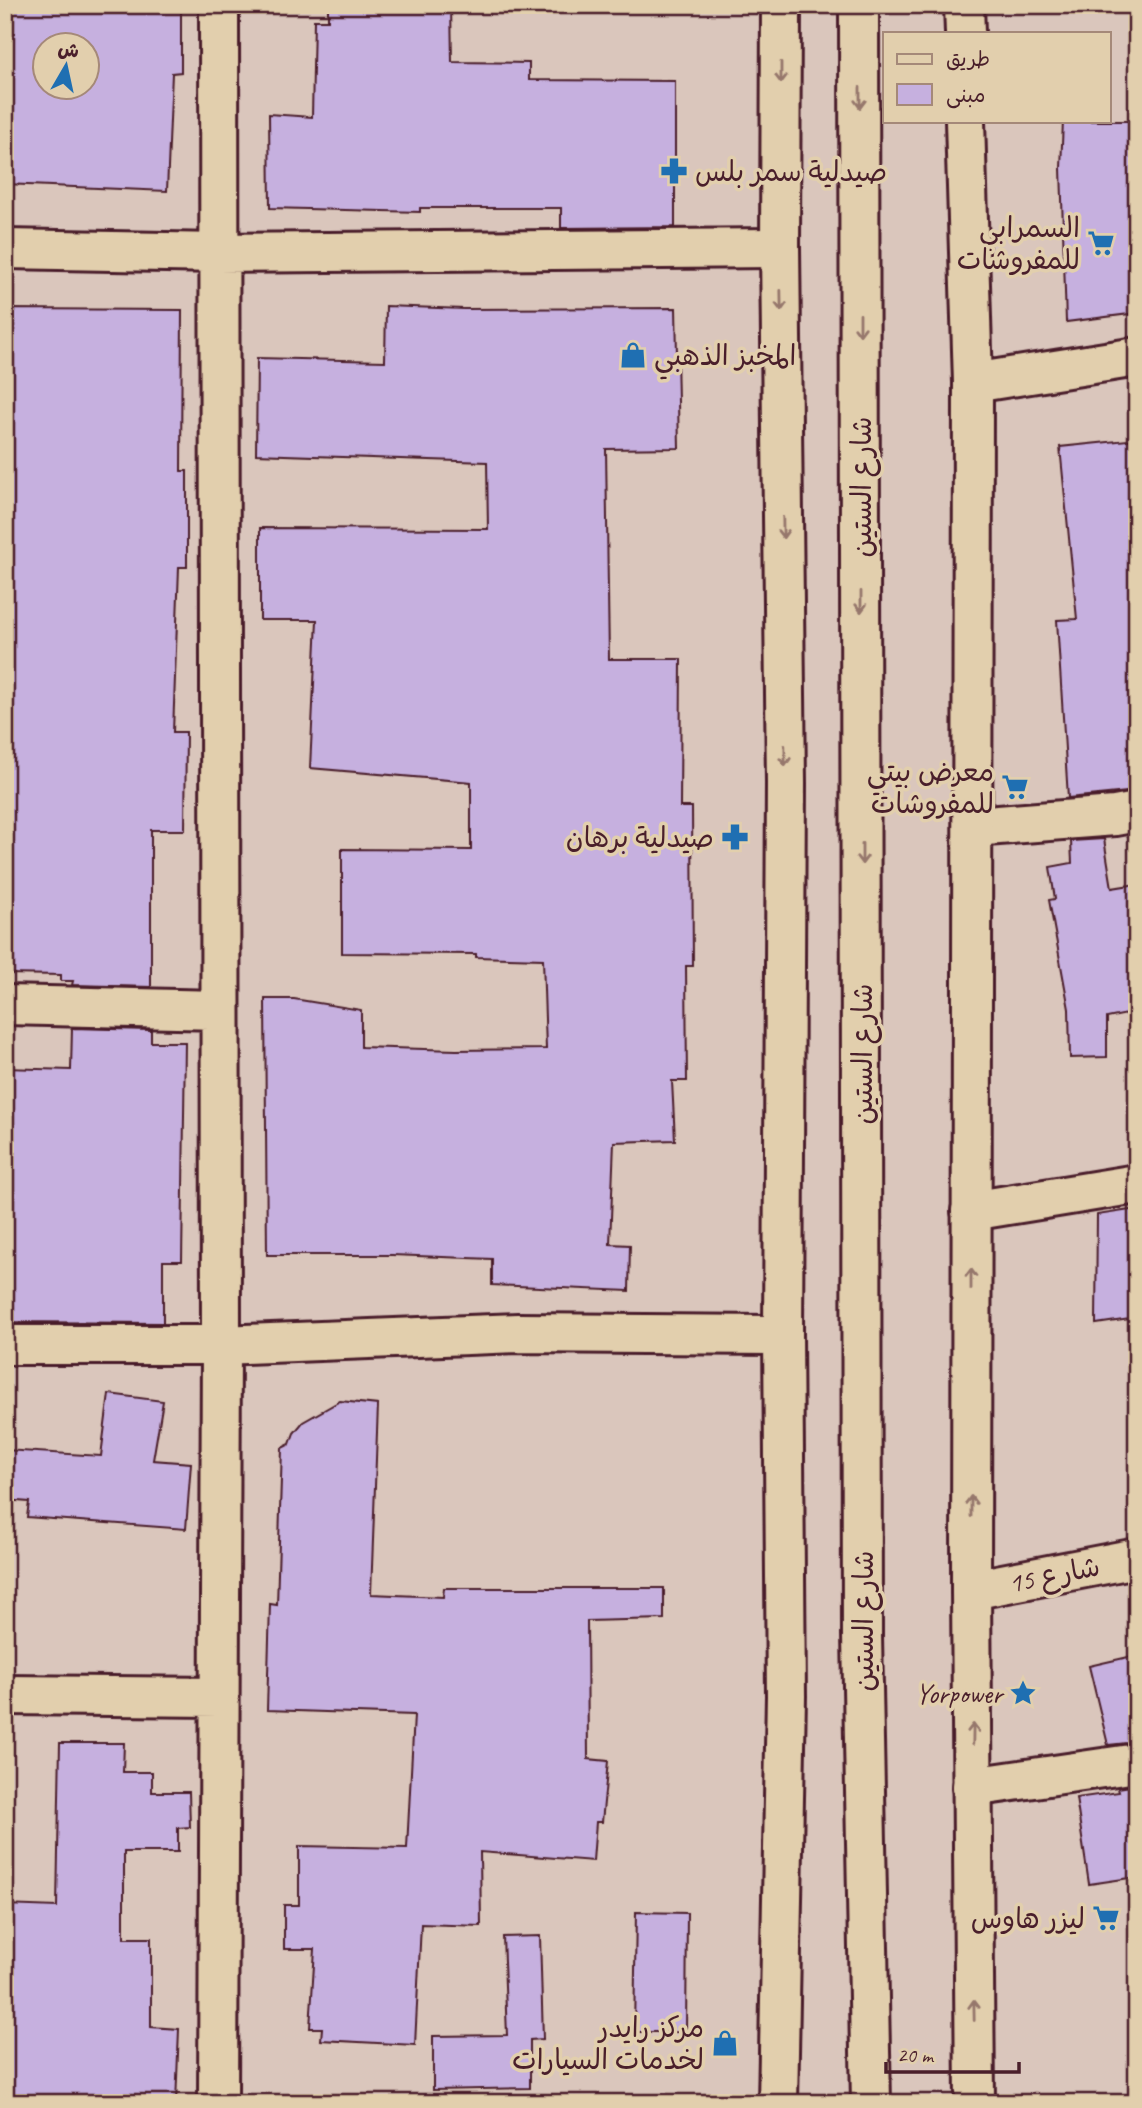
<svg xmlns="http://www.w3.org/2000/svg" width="1142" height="2108" font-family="Caveat,'Playpen Sans Arabic',sans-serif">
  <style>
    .building { fill: #c6b0df; stroke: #4a1f2b; stroke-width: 2; fill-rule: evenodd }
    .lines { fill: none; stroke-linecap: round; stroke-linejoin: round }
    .minor-casing { stroke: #4a1f2b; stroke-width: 44 }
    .tertiary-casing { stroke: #4a1f2b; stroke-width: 44 }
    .secondary-casing { stroke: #4a1f2b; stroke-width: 44 }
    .minor { stroke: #e2cfad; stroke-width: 38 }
    .tertiary { stroke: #e2cfad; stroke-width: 38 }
    .secondary { stroke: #e2cfad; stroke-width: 38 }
    .oneway { stroke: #96776c }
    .labels { text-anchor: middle; stroke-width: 7; stroke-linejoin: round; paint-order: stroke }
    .poi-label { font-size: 28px; fill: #4a1f2b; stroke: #e2cfad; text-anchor: end }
    .street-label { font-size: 28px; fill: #4a1f2b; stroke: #e2cfad }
  </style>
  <rect width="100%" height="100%" fill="#dac6bc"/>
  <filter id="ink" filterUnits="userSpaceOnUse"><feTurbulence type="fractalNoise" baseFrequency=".0143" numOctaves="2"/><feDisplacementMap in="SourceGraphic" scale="14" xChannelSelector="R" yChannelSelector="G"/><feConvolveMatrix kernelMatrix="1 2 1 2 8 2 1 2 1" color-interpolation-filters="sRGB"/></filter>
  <g filter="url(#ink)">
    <path class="building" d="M5 5H181V72L172 73 167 191 5 184ZM46 46H88V88H46Z
      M328 5H451L452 62 529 63V80L675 81V227L561 228V208H420V212L270 208 269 114 312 117 314 20H328Z
      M1063 121H1137V313L1066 322 1061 168Z
      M386 306 464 309 676 308 679 448 606 449 609 659H681L680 807H692L693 966H686L687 1081H672L675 1140 614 1142 610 1244 630 1245 629 1291 492 1285V1259L392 1255H267L265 999H294L361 1010V1047L456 1050 546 1049 543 959 476 957V954L342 953V849L471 850V782L310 768 317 620H260V528L488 529 487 462 256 454 257 358 385 361Z
      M5 309 182 310 181 471H187V567H179L173 732H186L185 830H151V987L72 985 73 981H61V975L5 974Z
      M1137 439V791L1068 798 1057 620 1077 619 1060 447Z
      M1104 839 1112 888 1137 884V1012L1107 1018V1057L1070 1058 1069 1009 1049 900 1055 899 1050 867 1072 863 1071 841Z
      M72 1028 151 1030V1042H185L182 1261H163V1323L5 1322V1068L71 1070Z
      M1137 1209V1318L1096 1324 1097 1215Z
      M109 1394 163 1401 153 1460 191 1463 186 1529 27 1517 29 1502 5 1500V1450L101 1456Z
      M340 1401 378 1405 371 1594 443 1597 444 1588H664V1619L587 1621 588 1759 608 1761 602 1822H596L593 1861 480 1852 481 1926 421 1924 415 2045 321 2040 322 2028H310L315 1949H284V1905H299V1846L407 1848 414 1715 267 1710 270 1604 277 1605 282 1448 290 1444 294 1433 303 1422Z
      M1137 1655V1742L1108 1745 1089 1666Z
      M60 1743H124L123 1772H152V1792H189L190 1827 178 1828V1852H124V1938H151V2027L179 2029 176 2103H5V1905L57 1907Z
      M1137 1785V1877L1089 1884 1076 1798 1119 1792 1118 1788Z
      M636 1912 687 1913 686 2032H634Z
      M540 1936 543 2039 530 2040V2088L433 2090V2036L507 2035 503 1937Z"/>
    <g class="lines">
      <g class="minor-casing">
        <path id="minor" d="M5 249 219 253 780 248
          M973 383 1137 357
          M973 827 1115 816 1137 812
          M5 1005 220 1010
          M971 1211 1137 1184
          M5 1345H221L518 1333 783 1335
          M971 1590 1137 1558
          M5 1695 218 1697
          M972 1787 1137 1763
          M218 2103 221 1345 219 5"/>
      </g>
      <g class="tertiary-casing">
        <path id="tertiary" d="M778 2103 786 1696 783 1335 786 783 780 248 781 5"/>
      </g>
      <g class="secondary-casing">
        <path id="secondary" d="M859 5 862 1635 871 2103
          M964 5 965 33
          M965 121 973 383 971 1590 975 2103"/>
      </g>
      <use href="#minor" class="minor"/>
      <use href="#tertiary" class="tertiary"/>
      <use href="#secondary" class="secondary"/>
    </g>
    <defs><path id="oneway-shaft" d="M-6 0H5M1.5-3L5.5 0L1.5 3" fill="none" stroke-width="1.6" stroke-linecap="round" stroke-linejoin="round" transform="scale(1.75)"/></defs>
    <g class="oneway">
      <use href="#oneway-shaft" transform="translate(781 73) rotate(90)"/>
      <use href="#oneway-shaft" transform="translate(860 98) rotate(90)"/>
      <use href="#oneway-shaft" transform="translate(781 301) rotate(89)"/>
      <use href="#oneway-shaft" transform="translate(860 325) rotate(90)"/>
      <use href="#oneway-shaft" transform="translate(783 528) rotate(89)"/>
      <use href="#oneway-shaft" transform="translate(861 602) rotate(90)"/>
      <use href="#oneway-shaft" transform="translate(785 756) rotate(89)"/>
      <use href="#oneway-shaft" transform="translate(862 854) rotate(90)"/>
      <use href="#oneway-shaft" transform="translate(971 1279) rotate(-90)"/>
      <use href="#oneway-shaft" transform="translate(971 1506) rotate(-90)"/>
      <use href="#oneway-shaft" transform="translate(973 1734) rotate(-89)"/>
      <use href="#oneway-shaft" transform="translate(974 2010) rotate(-91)"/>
    </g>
  </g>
  <defs>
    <g id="pharmacy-bare" transform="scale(2.1)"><path d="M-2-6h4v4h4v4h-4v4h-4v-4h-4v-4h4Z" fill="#1f6fb2" stroke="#e2cfad" stroke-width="2.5" paint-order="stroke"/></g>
    <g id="supermarket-bare" transform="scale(2.1)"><path d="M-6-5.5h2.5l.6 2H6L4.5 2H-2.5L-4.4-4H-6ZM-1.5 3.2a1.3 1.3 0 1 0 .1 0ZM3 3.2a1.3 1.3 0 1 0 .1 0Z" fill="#1f6fb2" stroke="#e2cfad" stroke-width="2.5" paint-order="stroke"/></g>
    <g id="shop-bare" transform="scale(2.1)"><path d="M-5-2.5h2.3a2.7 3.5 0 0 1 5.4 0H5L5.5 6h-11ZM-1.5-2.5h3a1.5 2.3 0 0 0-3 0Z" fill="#1f6fb2" stroke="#e2cfad" stroke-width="2.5" paint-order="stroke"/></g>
    <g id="sight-bare" transform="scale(2.1)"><path d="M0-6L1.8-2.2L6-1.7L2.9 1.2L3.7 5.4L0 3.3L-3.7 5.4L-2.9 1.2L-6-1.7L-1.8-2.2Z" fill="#1f6fb2" stroke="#e2cfad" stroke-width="2.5" paint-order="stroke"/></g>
  </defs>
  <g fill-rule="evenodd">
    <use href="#pharmacy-bare" x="674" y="171"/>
    <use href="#supermarket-bare" x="1101" y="243"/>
    <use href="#shop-bare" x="633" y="355"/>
    <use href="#supermarket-bare" x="1015" y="787"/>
    <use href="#pharmacy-bare" x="735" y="837"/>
    <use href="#sight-bare" x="1023" y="1693"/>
    <use href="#supermarket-bare" x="1106" y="1918"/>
    <use href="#shop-bare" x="725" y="2043"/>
  </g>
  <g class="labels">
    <g class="poi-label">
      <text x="695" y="181" text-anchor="start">صيدلية سمر بلس</text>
      <text x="1080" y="237">السمرابي<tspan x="1080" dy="32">للمفروشات</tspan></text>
      <text x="654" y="365" text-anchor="start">المخبز الذهبي</text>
      <text x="994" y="781">معرض بيتي<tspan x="994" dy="32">للمفروشات</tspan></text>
      <text x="714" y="847">صيدلية برهان</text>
      <text x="1002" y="1703">Yorpower</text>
      <text x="1085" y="1928">ليزر هاوس</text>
      <text x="704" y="2037">مركز رايدر<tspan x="704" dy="32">لخدمات السيارات</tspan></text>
    </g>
    <g class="street-label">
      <text transform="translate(861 487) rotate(-90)" y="10">شارع الستين</text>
      <text transform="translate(862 1054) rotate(-90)" y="10">شارع الستين</text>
      <text transform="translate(1054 1574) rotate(-11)" y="10">شارع 15</text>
      <text transform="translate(863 1621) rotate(-90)" y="10">شارع الستين</text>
    </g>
  </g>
  <rect width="1142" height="2108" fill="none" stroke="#e2cfad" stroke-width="28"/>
  <rect x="14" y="14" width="1114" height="2080" fill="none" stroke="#4a1f2b" stroke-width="2.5" filter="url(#ink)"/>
  <rect x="883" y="32" width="228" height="91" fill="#e2cfad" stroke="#a58979" stroke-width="2"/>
  <rect x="897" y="54" width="35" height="10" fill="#e2cfad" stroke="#a58979" stroke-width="2"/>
  <text x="946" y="66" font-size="21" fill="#4a1f2b">طريق</text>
  <rect x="897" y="84" width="35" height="21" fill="#c6b0df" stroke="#a58979" stroke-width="2"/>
  <text x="946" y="102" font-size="21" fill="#4a1f2b">مبنى</text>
  <g transform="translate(66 66) rotate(9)"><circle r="33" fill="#e2cfad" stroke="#a58979" stroke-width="2"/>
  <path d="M0-5L12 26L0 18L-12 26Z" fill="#1f6fb2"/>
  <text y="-10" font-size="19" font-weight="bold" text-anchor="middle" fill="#4a1f2b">ش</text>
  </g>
  <path d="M886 2062v10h133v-10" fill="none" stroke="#4a1f2b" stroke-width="3.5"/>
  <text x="897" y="2062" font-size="21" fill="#4a1f2b" stroke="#e2cfad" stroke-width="5" paint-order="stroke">20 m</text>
</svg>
